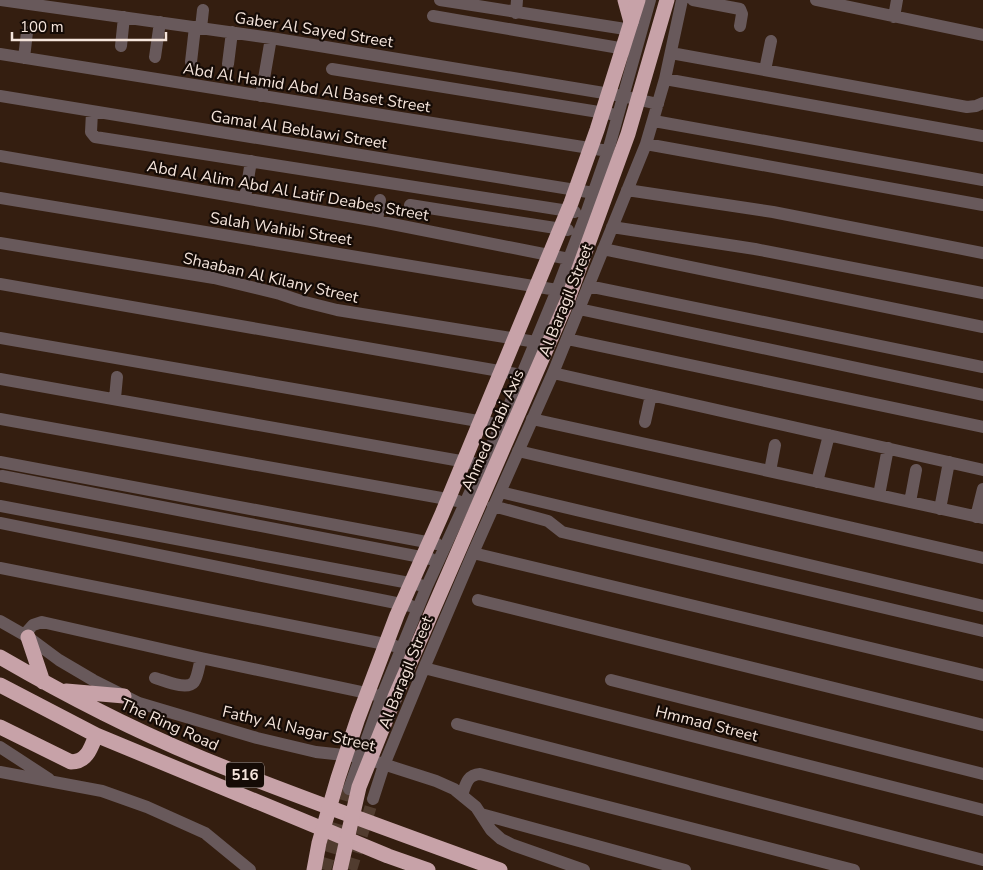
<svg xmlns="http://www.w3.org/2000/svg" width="983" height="870" font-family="'Nunito Sans',sans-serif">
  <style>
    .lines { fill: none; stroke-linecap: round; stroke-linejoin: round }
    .minor-tunnel { stroke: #513c2f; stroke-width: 12; stroke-dasharray: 12 6; stroke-linecap: butt }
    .minor { stroke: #68595b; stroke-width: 12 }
    .highway { stroke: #c7a2a8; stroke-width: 15 }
    .highway-bridge { stroke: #c7a2a8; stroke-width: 15 }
    .labels { text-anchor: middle; stroke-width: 4.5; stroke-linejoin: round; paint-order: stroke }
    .shield { fill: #150b06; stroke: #b2a49c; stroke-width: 1 }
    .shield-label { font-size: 15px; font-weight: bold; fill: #f5e5dc }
    .street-label { font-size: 16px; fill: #f5e5dc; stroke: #150b06 }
  </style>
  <rect width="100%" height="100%" fill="#341e10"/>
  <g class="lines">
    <path class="minor-tunnel" d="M325 870 349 789
      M351 870 373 799"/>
    <path class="minor" d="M0 0 271 38 622 96 658 104
      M440 0 638 31
      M693 0 740 9 742 14 740 26
      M816 0 983 35
      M516 13 517 0
      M433 16 631 50
      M894 17 897 0
      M201 28 203 10
      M121 46 124 17
      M671 53 967 107 976 106 983 103
      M0 54 608 151
      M155 57 160 22
      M24 58 27 32
      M191 62 195 27
      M228 64 232 32
      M332 69 611 114
      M765 70 771 41
      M665 79 983 136
      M0 96 594 193
      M261 96 271 38
      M92 112 91 132 95 137 575 212
      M654 121 983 180
      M646 144 983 205
      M0 156 377 221 569 259
      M627 190 773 212 983 253
      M0 198 557 290
      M245 198 251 161
      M410 205 568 230
      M377 221 380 200
      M612 227 755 249 983 293
      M0 243 214 278 280 294 301 301 337 310 536 342
      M603 249 983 327
      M0 284 522 375
      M588 286 983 367
      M579 309 983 395
      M0 338 501 425
      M567 339 983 427
      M553 373 983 470
      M0 379 483 465
      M115 398 117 377
      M0 419 458 501
      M532 419 983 518
      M645 422 651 395
      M518 451 983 558
      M0 462 437 544
      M770 471 775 445
      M2 476 431 559
      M817 482 829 435
      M500 492 983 606
      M879 495 888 448
      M910 502 916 470
      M0 506 420 585
      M493 506 548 521 562 532 983 631
      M940 509 949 462
      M976 517 983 489
      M0 523 411 606
      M473 553 983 675
      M0 568 395 646
      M478 600 983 725
      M0 621 28 637 59 660 93 680 139 703 257 738 316 752 353 756
      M24 635 33 625 42 622 201 658 376 695
      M424 668 983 810
      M155 678C163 680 187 691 194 682 198 676 199 665 201 658
      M611 680 983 774
      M457 724 983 860
      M0 747 49 779
      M377 762 436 781 454 789 476 807 491 830 501 839 513 845 584 870
      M0 772 102 791 147 807 205 833 250 870
      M349 789 382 696 427 586 501 425 557 290 586 214 608 151 650 0
      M462 795C466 784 467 775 480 774L854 870
      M373 799 384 765 424 668 473 553 553 373 646 144 665 79 682 0
      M481 814 685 870"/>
    <path class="highway" d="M625 0 631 22
      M28 637 43 682
      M0 657C74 700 151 739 231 770 320 805 410 837 500 870
      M0 685 96 735 388 856 428 870
      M66 691 124 696
      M0 727 71 762C87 762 91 748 96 735"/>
    <path class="highway-bridge" d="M314 870 319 843 338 778 358 718 397 615 442 514 571 203 597 130 638 0
      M340 870 359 787 395 697 568 299 628 134 667 0"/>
  </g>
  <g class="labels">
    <rect class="shield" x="226" y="762.5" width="38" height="25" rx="4"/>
    <g class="shield-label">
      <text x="245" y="780">516</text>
    </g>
    <g class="street-label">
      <text transform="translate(314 29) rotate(9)" y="6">Gaber Al Sayed Street</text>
      <text transform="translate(307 87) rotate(9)" y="6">Abd Al Hamid Abd Al Baset Street</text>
      <text transform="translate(299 129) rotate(9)" y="6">Gamal Al Beblawi Street</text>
      <text transform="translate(288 190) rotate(10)" y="6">Abd Al Alim Abd Al Latif Deabes Street</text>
      <text transform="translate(281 228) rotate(9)" y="6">Salah Wahibi Street</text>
      <text transform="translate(271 277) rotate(13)" y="6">Shaaban Al Kilany Street</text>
      <text transform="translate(565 300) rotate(-68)" y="6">Al Baragil Street</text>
      <text transform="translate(492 430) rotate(-66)" y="6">Ahmed Orabi Axis</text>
      <text transform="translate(405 672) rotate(-68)" y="6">Al Baragil Street</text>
      <text transform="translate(707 723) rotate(14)" y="6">Hmmad Street</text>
      <text transform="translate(170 724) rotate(24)" y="6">The Ring Road</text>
      <text transform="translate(299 728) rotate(13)" y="6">Fathy Al Nagar Street</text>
    </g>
  </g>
  <path d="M12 32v8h154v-8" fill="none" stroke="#f5e5dc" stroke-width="2.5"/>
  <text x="20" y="32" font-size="15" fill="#f5e5dc" stroke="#150b06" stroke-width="4" paint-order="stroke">100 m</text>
</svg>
